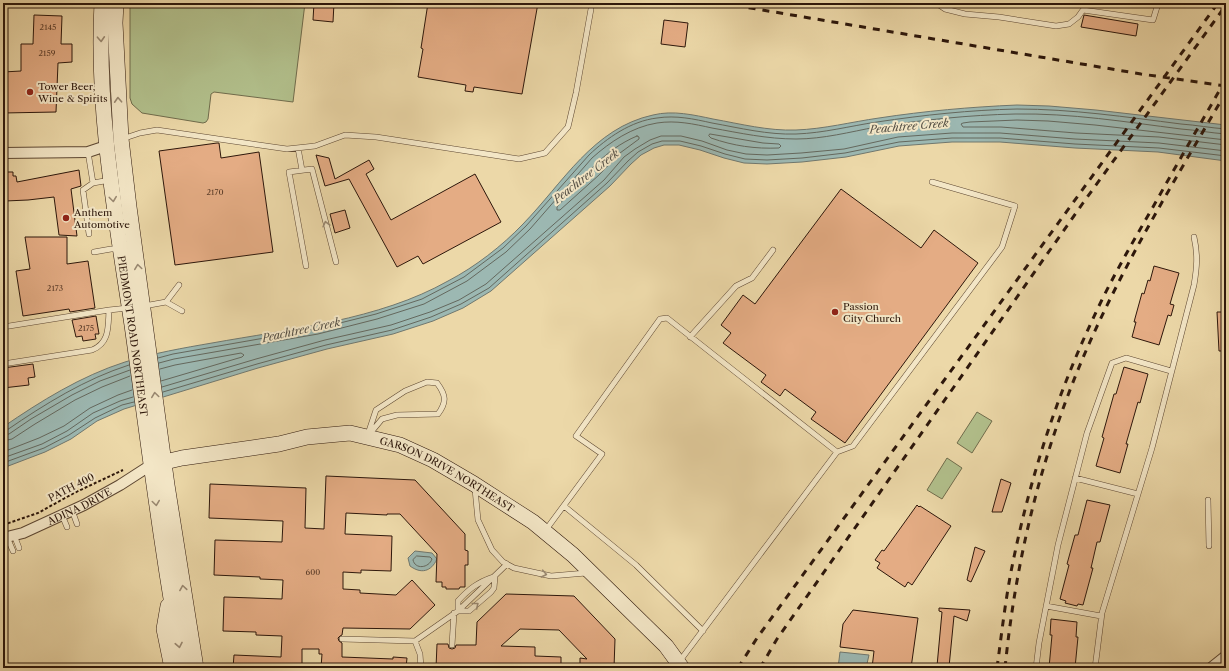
<svg xmlns="http://www.w3.org/2000/svg" width="1229" height="671" font-family="'Libre Caslon Text',serif">
  <style>
    .green { fill: #b2c08c; stroke: #706c4c }
    .water { fill: #9cb8b2; stroke: #70786f }
    .lines { fill: none; stroke-linecap: round; stroke-linejoin: round }
    .shore { stroke: #64685e; stroke-width: 1 }
    .building { fill: #e4ac84; stroke: #2d170b }
    .lane-casing { stroke: #5d4732; stroke-width: 6 }
    .street-casing { stroke: #5d4732; stroke-width: 12 }
    .secondary-casing { stroke: #2d170b; stroke-width: 16 }
    .path { stroke: #2d170b; stroke-width: 2; stroke-dasharray: 3 2; stroke-linecap: butt }
    .lane { stroke: #f3e6c6; stroke-width: 5 }
    .street { stroke: #f3e6c6; stroke-width: 10 }
    .secondary { stroke: #f3e6c6; stroke-width: 15 }
    .rail { stroke: #2d170b; stroke-width: 3; stroke-dasharray: 7 7; stroke-linecap: butt }
    .oneway { stroke: #9a8972 }
    .poi-dot { fill: #8f2418; stroke: #f3e6c6; stroke-width: 1.5 }
    .labels { text-anchor: middle; stroke-width: 4; stroke-linejoin: round; paint-order: stroke }
    .number-label { font-size: 8px; fill: #5b3c29 }
    .poi-label { font-size: 10px; fill: #2d170b; stroke: #f3e6c6; text-anchor: start }
    .street-label { font-size: 10px; fill: #2d170b; stroke: #f3e6c6 }
    .water-label { font-size: 11px; font-style: italic; fill: #544f45; stroke: #f3e6c6 }
  </style>
  <rect width="100%" height="100%" fill="#ecd8a8"/>
  <filter id="stains"><feTurbulence type="fractalNoise" baseFrequency=".005" numOctaves="4"/><feColorMatrix values="0 0 0 0 .2 0 0 0 0 .09 0 0 0 0 .02 0 0 0 .5 -.17"/></filter>
  <radialGradient id="worn" r=".72"><stop offset=".6" stop-color="#630" stop-opacity="0"/><stop offset="1" stop-color="#630" stop-opacity=".3"/></radialGradient>
  <path class="green" d="M130 3H305L293 102 214 92 211 94 208 119 206 122 203 123 142 113 132 104 130 98Z
    M977 412 992 421 972 453 957 443Z
    M947 458 962 468 942 499 927 490Z"/>
  <path class="water" d="M1017 105 1049 106 1096 110 1226 125V161L1158 152 1075 148 1000 142H952L899 146 846 157 802 162 767 164 744 163 724 158 700 150 679 145H664L654 148 641 155 631 164 610 186 491 291 463 308 433 321 393 334 327 349 258 368 124 409 97 421 71 439 45 452 3 468V427C41 401 81 376 125 362 154 353 183 348 212 343 290 329 379 320 448 281 475 267 502 246 523 224 563 183 593 128 653 115 673 110 694 115 713 119 741 124 768 131 796 130 824 129 851 122 879 118 925 111 970 107 1017 105Z
    M415 551 432 553 437 559C431 572 421 574 410 566L408 558Z
    M840 652 869 655 866 668H838Z"/>
  <g class="lines">
    <path class="shore" d="M710 134 763 143 779 144 781 146 779 148C755 149 734 146 711 138L709 136Z
      M637 136 639 137V139L620 153 599 175 560 210H557V207C581 180 603 150 637 136Z
      M1226 140 1095 125 1048 121 1017 120 970 122 963 123 961 124 963 127H1001L1076 133 1159 137 1226 145
      M158 358 173 354 316 329 376 314 422 299 464 277 503 248 526 226 589 155C607 138 631 121 657 118 676 115 694 119 712 123 740 128 768 135 796 134 824 133 850 126 877 122 924 115 970 110 1017 109 1072 109 1126 117 1181 124 1196 125 1211 128 1226 129
      M159 363 174 359 318 334 377 319 424 304 467 281 506 252 530 229 592 158C610 142 632 127 657 123 676 120 694 124 712 128 740 133 767 139 796 139 823 139 850 132 876 127 922 120 969 115 1015 114 1071 113 1126 122 1181 129 1196 130 1211 133 1226 134
      M160 369 175 365 241 353 244 355 242 357 161 381
      M162 387 256 359 325 340 391 325 430 312 459 300 486 284 604 180 624 157 635 149 650 140 661 136H681L702 141 727 150 746 154 767 155 801 153 844 149 898 137 952 133H1000L1075 139 1159 143 1226 151
      M163 392 257 364 326 345 392 330 431 317 461 304 489 288 607 183 628 161 638 152 652 144 662 141H680L701 146 725 154 745 159 767 160 802 158 845 153 899 142 952 138H1000L1075 144 1159 148 1226 156
      M3 430H7C45 404 85 379 129 365
      M3 435 9 434 31 419 72 395 100 381 130 370
      M3 441 12 439 35 424 75 400 102 387 130 376
      M3 452 39 438 64 426 90 408 118 395 132 390
      M3 458 42 444 67 431 93 413 120 401 133 397
      M3 463 44 448 69 435 95 418 122 405 134 402
      M417 556 430 557 432 559C429 568 415 570 413 560Z"/>
  </g>
  <path class="building" d="M314 3H334L333 22 313 20Z
    M428 3H538L522 94 474 87 473 92 465 91 466 85 418 77 423 49 421 48Z
    M34 15 62 16 61 44H72V62L58 63 56 112 3 113V72L21 71V44H33Z
    M1084 15 1138 24 1136 36 1081 27Z
    M664 20 688 23 685 47 661 44Z
    M217 143H219L221 158 259 152 273 252 175 265 159 151Z
    M316 155 329 158 335 179 369 160 374 169 366 174 391 220 475 174 501 222 423 264 418 256 397 267 349 179 325 186Z
    M79 170 81 186 71 189 77 236 59 235 54 197 28 200 5 201 3 172H13V176H16L17 182Z
    M841 189 921 248 934 230 978 263 845 443 811 419 816 412 785 389 780 396 761 382 766 375 723 343 731 333 721 325 743 295 755 304Z
    M345 210 350 228 335 233 330 214Z
    M25 237H67V264L88 261 95 308 70 312 69 309 23 316 16 271 30 269Z
    M1154 266 1179 273 1170 304 1174 305 1171 316 1168 315 1159 345 1132 337 1136 322H1134L1142 293 1144 294 1148 280 1150 281Z
    M1217 312H1226V351H1219Z
    M96 316 99 334H95L96 339 83 341 82 336 76 337 72 320Z
    M33 364 35 377 28 378 29 385 3 388V368Z
    M1124 367 1148 374 1140 403 1138 402 1126 444H1128L1120 473 1096 466 1104 438 1102 437 1114 394H1116Z
    M326 476 415 480 465 534V550L468 551V565H465V587H460L459 589H446V587H442V582H436L437 554 400 514H387V515L346 513 345 534 392 536 391 571 361 570V573L343 572V589L360 590V593L396 595 412 580 435 605 410 629 343 628 342 635 340 636 338 638 339 641 342 643V657L393 659V657L407 658 406 668H321L322 654H319V649H302V668H233L234 655 281 657 282 636 256 635V632L223 631 224 597 282 599 283 580 260 579V577L214 575 215 540 282 542 283 521 209 518 210 484 306 488 305 528 324 529Z
    M1001 479 1011 483 1002 512H992Z
    M1087 500 1110 505 1100 542H1097L1091 568H1093L1083 605 1078 604 1077 606 1065 603 1066 601 1060 599 1069 565 1067 564 1075 535H1078Z
    M917 505 919 507 920 506 951 526 912 585 908 582 905 587 877 568 880 563 875 560 882 550 884 551Z
    M975 547 985 551 971 582 967 580Z
    M506 594 574 596 615 639 614 668H580V658L587 659 559 630 520 629 501 646 535 647V656L561 657V668H436L437 644H448L449 648 452 649 455 648 456 645H476L477 622Z
    M939 608 970 610 967 621 954 616 949 667 937 666 942 612 939 611Z
    M853 610 918 618 911 668H872L874 651 840 647 843 624Z
    M1051 619 1077 622 1076 637H1078L1075 668H1049L1052 635H1050Z"/>
  <g class="lines">
    <g class="lane-casing">
      <path id="lane" d="M936 3 945 9 965 14 999 17 1056 26 1069 24 1078 17 1083 10 1153 20 1157 7 1156 3
        M122 139 140 133 157 130 287 149 315 146 345 135 376 137 519 159 545 153 568 127 576 93 591 9
        M298 148 302 170
        M88 152 93 183
        M89 234 83 190 93 183 110 180
        M94 252 111 249H119
        M306 266 289 172 312 169 336 262
        M166 302 179 285
        M144 306 166 302 182 311
        M3 327 109 310 128 308
        M690 337 736 286 752 278 773 250
        M3 364 92 350C110 343 108 326 109 310
        M427 382 437 383C446 395 447 402 438 414L397 415 382 419 367 437 376 410 405 391Z
        M1075 478 1138 494
        M475 489 478 520 492 550 503 562 514 568 551 576 586 573
        M1208 500 1209 546
        M564 506 636 565 703 631
        M72 510 77 524
        M62 515 67 527
        M545 531 602 454 576 436 660 319 667 318 837 452
        M14 535 19 548
        M7 537 13 551
        M1046 606 1101 616
        M458 611H469L491 592 494 588 495 576
        M458 611V601C469 589 478 582 493 577
        M342 639 415 641 458 611 507 564
        M415 641 420 654 421 668
        M452 645 454 613
        M679 662 837 452 853 446 1002 247 1015 206 932 182
        M1036 668 1039 643 1058 545 1087 433 1112 363 1126 358 1171 371
        M1095 668 1102 613 1152 448 1194 285C1197 267 1198 255 1194 237"/>
    </g>
    <g class="street-casing">
      <g id="street">
        <path d="M3 153 88 152 106 146"/>
        <path id="s1" d="M3 538 23 533 84 505 120 485 151 465"/>
        <path d="M1211 668 1226 656"/>
      </g>
    </g>
    <g class="secondary-casing">
      <g id="secondary">
        <path id="s2" d="M102 3C96 111 116 218 132 325 148 439 162 554 183 668"/>
        <path d="M116 3 115 23 121 139 129 207 167 485 196 668"/>
        <path id="s3" d="M156 464 182 458 279 444 307 437 350 433 400 445 433 460 474 484 533 522 573 555 666 646 682 668"/>
        <path d="M168 606 164 629 172 668"/>
      </g>
    </g>
    <path class="path" d="M3 525 38 513 74 493 123 470"/>
    <use href="#lane" class="lane"/>
    <use href="#street" class="street"/>
    <use href="#secondary" class="secondary"/>
    <path class="rail" d="M721 3 1141 74 1226 86
      M738 668 757 638 1218 3
      M760 668 777 639 1083 203 1226 5
      M997 668C1002 631 1006 594 1014 557 1031 476 1056 398 1091 323 1109 283 1131 245 1153 207 1177 164 1202 121 1226 79
      M1005 668C1014 578 1033 490 1064 406 1104 295 1167 194 1226 92"/>
  </g>
  <defs><path id="oneway-chevron" d="M-2-3.5L2.5 0L-2 3.5" fill="none" stroke-width="1.6" stroke-linecap="round" stroke-linejoin="round"/></defs>
  <g class="oneway">
    <use href="#oneway-chevron" transform="translate(101 39) rotate(87)"/>
    <use href="#oneway-chevron" transform="translate(118 100) rotate(-93)"/>
    <use href="#oneway-chevron" transform="translate(113 199) rotate(83)"/>
    <use href="#oneway-chevron" transform="translate(326 224) rotate(-104)"/>
    <use href="#oneway-chevron" transform="translate(138 267) rotate(-98)"/>
    <use href="#oneway-chevron" transform="translate(155 395) rotate(-98)"/>
    <use href="#oneway-chevron" transform="translate(156 503) rotate(82)"/>
    <use href="#oneway-chevron" transform="translate(544 574) rotate(11)"/>
    <use href="#oneway-chevron" transform="translate(183 588) rotate(-99)"/>
    <use href="#oneway-chevron" transform="translate(476 605) rotate(-39)"/>
    <use href="#oneway-chevron" transform="translate(179 645) rotate(79)"/>
  </g>
  <g class="poi-dot">
    <circle cx="30" cy="92" r="4"/>
    <circle cx="66" cy="218" r="4"/>
    <circle cx="835" cy="312" r="4"/>
  </g>
  <g class="labels">
    <g class="number-label">
      <text x="48" y="30">2145</text>
      <text x="47" y="56">2159</text>
      <text x="215" y="195">2170</text>
      <text x="55" y="291">2173</text>
      <text x="86" y="331">2175</text>
      <text x="313" y="575">600</text>
    </g>
    <g class="poi-label">
      <text x="38" y="90">Tower Beer,<tspan x="38" dy="12">Wine &amp; Spirits</tspan></text>
      <text x="74" y="216">Anthem<tspan x="74" dy="12">Automotive</tspan></text>
      <text x="843" y="310">Passion<tspan x="843" dy="12">City Church</tspan></text>
    </g>
    <g class="street-label">
      <text dy="4" stroke="none"><textPath href="#s2" startOffset="335">PIEDMONT ROAD NORTHEAST</textPath></text>
      <text dy="4" stroke="none"><textPath href="#s3" startOffset="303">GARSON DRIVE NORTHEAST</textPath></text>
      <text transform="translate(71 487) rotate(-27)" y="4">PATH 400</text>
      <text dy="4" stroke="none"><textPath href="#s1" startOffset="83">ADINA DRIVE</textPath></text>
    </g>
    <g class="water-label">
      <text transform="translate(909 126) rotate(-5)" y="4">Peachtree Creek</text>
      <text transform="translate(586 176) rotate(-38)" y="4">Peachtree Creek</text>
      <text transform="translate(301 330) rotate(-12)" y="4">Peachtree Creek</text>
    </g>
  </g>
  <rect width="1229" height="671" fill="none" stroke="#ecd8a8" stroke-width="16"/>
  <rect x="4" y="4" width="1221" height="663" fill="none" stroke="#2d170b" stroke-width="2"/>
  <rect x="8" y="8" width="1213" height="655" fill="none" stroke="#2d170b"/>
  <rect width="100%" height="100%" filter="url(#stains)"/>
  <rect width="100%" height="100%" fill="url(#worn)"/>
</svg>
